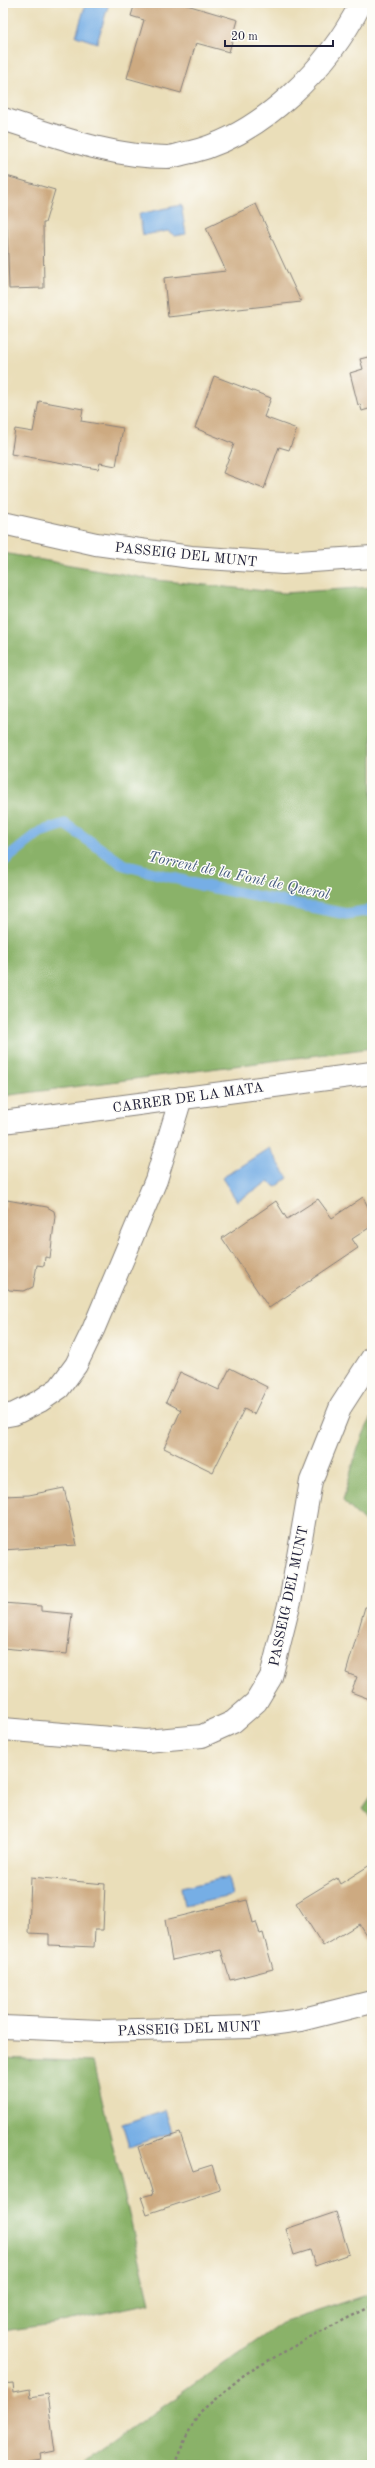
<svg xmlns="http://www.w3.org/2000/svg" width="375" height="2468" font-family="'Old Standard TT',serif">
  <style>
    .forest { fill: #8ab269; stroke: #566a52 }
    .water { fill: #76aee5; stroke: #4c6890 }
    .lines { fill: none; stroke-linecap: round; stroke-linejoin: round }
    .stream { stroke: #76aee5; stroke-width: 11 }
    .building { fill: #cdaa81 }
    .minor-casing { stroke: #86807a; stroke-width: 24 }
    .path { stroke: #86807a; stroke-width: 2.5; stroke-dasharray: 3 3; stroke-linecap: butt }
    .minor { stroke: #fff; stroke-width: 22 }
    .labels { text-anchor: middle; stroke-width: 3; stroke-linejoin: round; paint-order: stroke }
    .street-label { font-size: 14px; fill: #22223b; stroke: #fdfcf7 }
    .water-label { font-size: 15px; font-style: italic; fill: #445a7f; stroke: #fdfcf7 }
  </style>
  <rect width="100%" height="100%" fill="#fdfcf7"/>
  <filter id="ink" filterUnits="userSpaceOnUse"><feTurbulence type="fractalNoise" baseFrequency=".025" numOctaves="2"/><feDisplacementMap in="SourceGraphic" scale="8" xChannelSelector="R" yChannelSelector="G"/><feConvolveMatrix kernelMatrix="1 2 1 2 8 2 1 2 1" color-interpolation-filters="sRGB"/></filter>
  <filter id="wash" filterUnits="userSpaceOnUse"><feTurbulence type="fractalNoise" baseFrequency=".012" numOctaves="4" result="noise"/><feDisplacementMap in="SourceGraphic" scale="16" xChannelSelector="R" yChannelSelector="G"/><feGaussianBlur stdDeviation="0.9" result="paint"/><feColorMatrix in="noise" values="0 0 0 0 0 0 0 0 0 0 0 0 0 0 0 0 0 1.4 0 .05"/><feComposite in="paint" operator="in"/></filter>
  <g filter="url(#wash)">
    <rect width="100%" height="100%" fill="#eadeb9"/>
    <path class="forest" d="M3 553 156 580 285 593 372 587V1048L3 1096Z
      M372 1417V1529L343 1501C351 1472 357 1443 372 1417Z
      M372 1796V1819L363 1809Z
      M3 2058 93 2062 150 2303 53 2324 3 2331Z
      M372 2293V2465H80L282 2323Z"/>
    <path class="water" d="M86 3H109L97 43 76 36Z
      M181 205 186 234 175 236 168 231 143 235 139 214Z
      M269 1148 288 1178 276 1187 268 1182 237 1201 222 1178Z
      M228 1877 232 1896 184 1906 181 1888Z
      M165 2110 172 2132 129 2147 122 2124Z"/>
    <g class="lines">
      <path class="stream" d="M3 862 40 832 65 824 124 865 200 885 346 914 372 910"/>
    </g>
    <g id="blocks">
      <path class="building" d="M135 3H180L238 20 229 52 196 43 181 93 127 78 144 20 131 16Z
        M3 175 55 190 45 223H43L44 288 9 289 7 227 3 226Z
        M256 204 301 302 168 317 164 278 226 271 206 228Z
        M372 356V408L362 411 360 404 358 405 350 373 363 369 360 359Z
        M214 376 271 398 264 417 297 429 289 450 279 447 264 489 223 473 234 444 195 428Z
        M39 401 83 409 81 421 123 428 116 466 100 463 98 469 11 454 15 429 33 432Z
        M363 1197 372 1215V1226L352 1239 358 1248 269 1308 222 1238 276 1201 287 1219 318 1199 332 1218Z
        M7 1200 47 1207 54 1211 55 1216 50 1258 45 1257 44 1266 37 1265 33 1287 24 1291 9 1290 3 1282V1207H6Z
        M230 1368 267 1387 254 1414 244 1409 213 1472 164 1448 181 1410 166 1402 180 1372 219 1390Z
        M64 1488 77 1545 3 1550V1496L29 1495Z
        M3 1603 41 1606V1611L72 1614 67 1654 3 1648Z
        M365 1607H372V1700L351 1692 357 1677 346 1673Z
        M370 1865 372 1869V1944L359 1924 323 1946 296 1903 337 1878 340 1884Z
        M31 1877 105 1884 103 1930H95L94 1947 49 1945V1934L29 1933Z
        M247 1900 253 1923 256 1922 260 1934 263 1933 273 1969 230 1980 221 1950 172 1960 165 1920Z
        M180 2133 193 2171 212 2165 220 2190 147 2214 141 2197 153 2194 138 2147Z
        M336 2212 349 2254 315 2266 310 2250 294 2255 286 2229Z
        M13 2383 14 2392 30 2389 31 2397 47 2394 55 2451 40 2454 41 2460 24 2463V2465H3V2384Z"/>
    </g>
  </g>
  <g filter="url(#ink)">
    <use href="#blocks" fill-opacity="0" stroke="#86807a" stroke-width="1"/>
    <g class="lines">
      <g class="minor-casing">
        <path id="minor" d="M3 119C57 136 110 157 167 157 175 157 183 153 191 152 262 135 329 67 361 3
          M3 523 96 544 191 557 283 563 372 557
          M3 1122 372 1073
          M3 1416 14 1414 40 1401 59 1388 76 1365 93 1330 156 1180 181 1098
          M3 1729 146 1741 202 1736 233 1722 256 1702 271 1677 291 1597 311 1481 341 1406 372 1358
          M3 2027 101 2031 249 2027 300 2020 372 2002"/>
      </g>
      <path class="path" d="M174 2465 187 2435 200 2412 245 2374 312 2336 372 2306"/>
      <use href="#minor" class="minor"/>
    </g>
  </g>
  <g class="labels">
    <g class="street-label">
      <text transform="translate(186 554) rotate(6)" y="5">PASSEIG DEL MUNT</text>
      <text transform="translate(188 1097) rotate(-8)" y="5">CARRER DE LA MATA</text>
      <text transform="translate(288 1596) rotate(-78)" y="5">PASSEIG DEL MUNT</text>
      <text transform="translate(189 2028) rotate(-2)" y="5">PASSEIG DEL MUNT</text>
    </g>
    <g class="water-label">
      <text transform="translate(239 875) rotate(12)" y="5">Torrent de la Font de Querol</text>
    </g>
  </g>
  <rect width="375" height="2468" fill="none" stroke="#fdfcf7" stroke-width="16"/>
  <path d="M225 40v6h108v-6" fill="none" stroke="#22223b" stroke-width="2"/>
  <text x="231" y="40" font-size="12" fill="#22223b" stroke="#fdfcf7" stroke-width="3" paint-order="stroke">20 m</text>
</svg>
